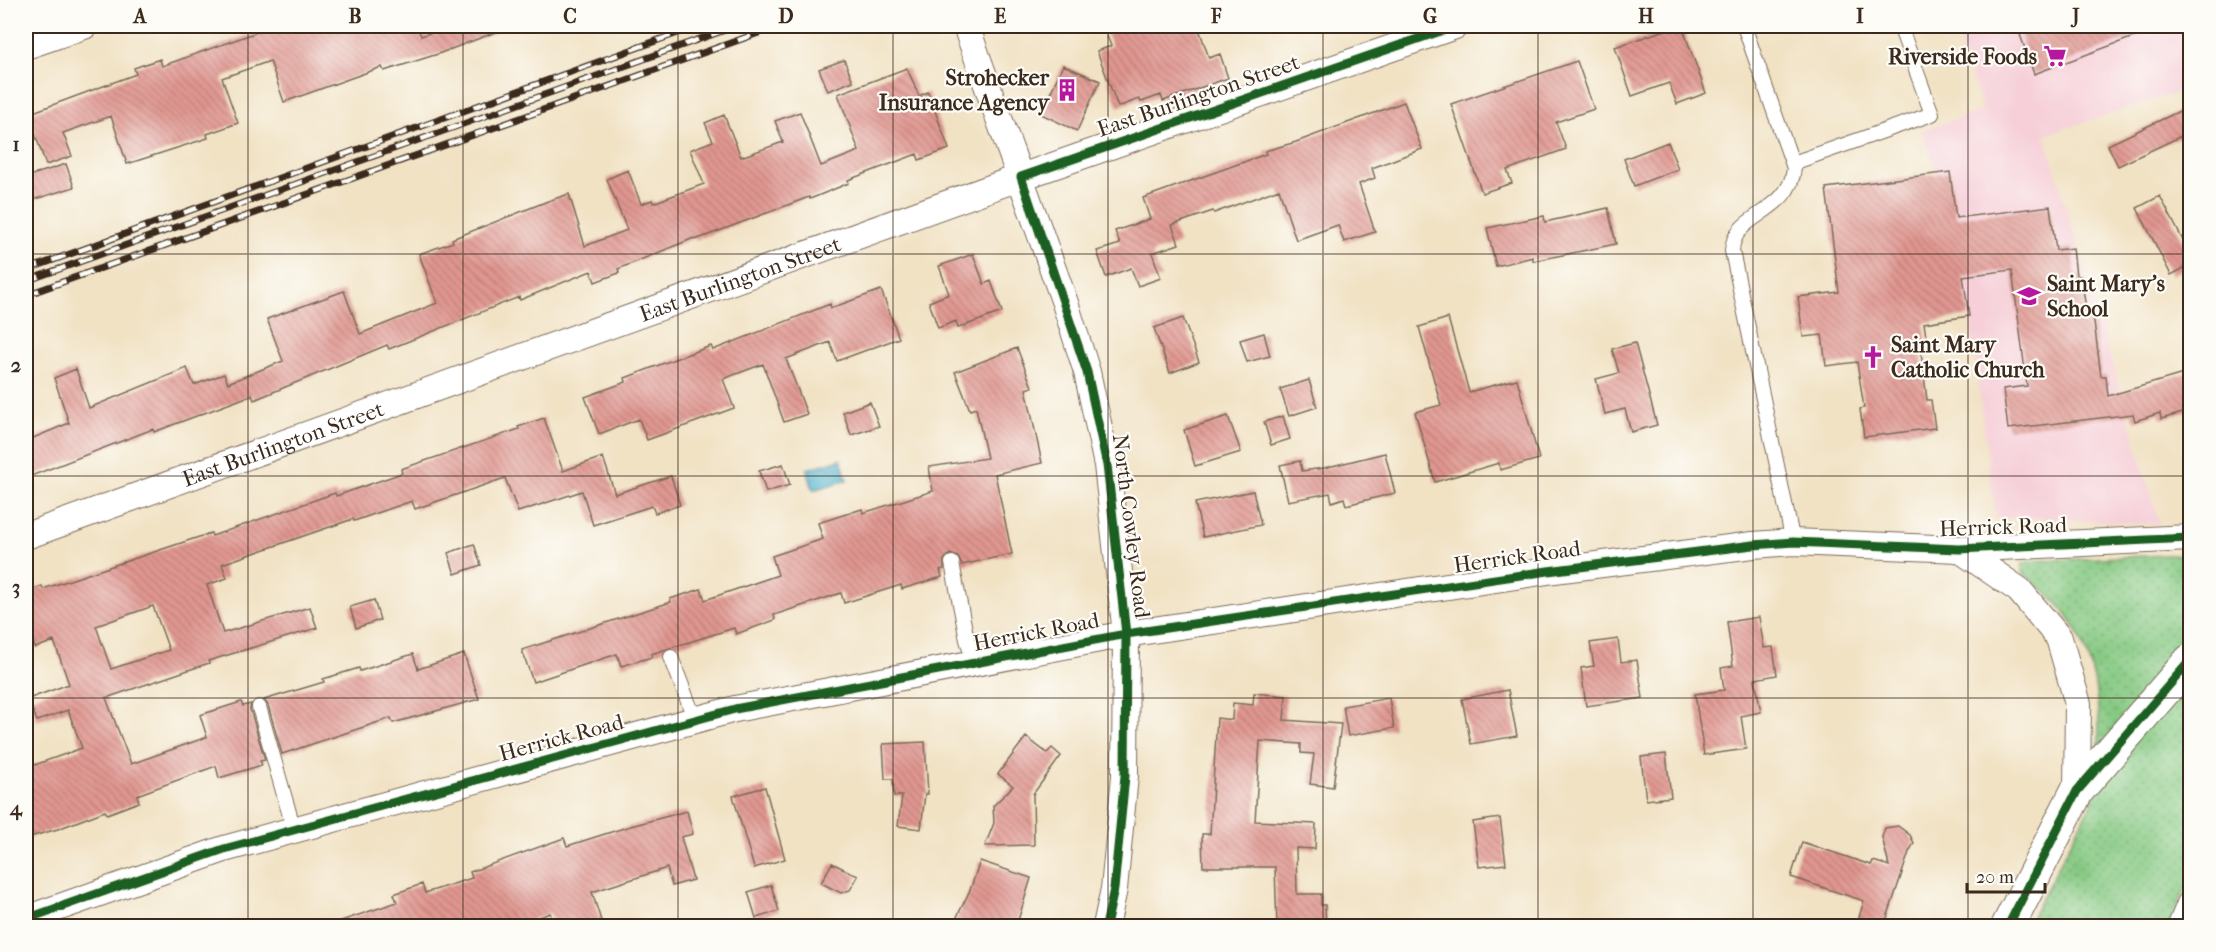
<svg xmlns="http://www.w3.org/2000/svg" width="2216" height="952" font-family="'IM FELL French Canon',serif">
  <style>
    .built { fill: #f6cfd8 }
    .grass { fill: url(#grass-dots); stroke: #607a50; stroke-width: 1.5 }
    .water { fill: url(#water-ripples); stroke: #446e75; stroke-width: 1.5 }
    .building { fill: url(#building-back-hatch); fill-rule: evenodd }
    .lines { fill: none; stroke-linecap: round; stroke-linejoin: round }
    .service-casing { stroke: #7b6a58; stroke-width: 16 }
    .minor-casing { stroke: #7b6a58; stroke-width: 28 }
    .tertiary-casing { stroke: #7b6a58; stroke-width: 35 }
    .service { stroke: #fff; stroke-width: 14 }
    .minor { stroke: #fff; stroke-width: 26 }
    .tertiary { stroke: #fff; stroke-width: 33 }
    .rail-casing { stroke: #3b2a1e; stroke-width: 7 }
    .rail { stroke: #fdfcf7; stroke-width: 4.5; stroke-dasharray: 14; stroke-linecap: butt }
    .cycleway-casing { stroke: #fdfcf7; stroke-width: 13 }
    .cycleway { stroke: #1b5e20; stroke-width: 9 }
    .grid { fill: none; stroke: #3b2a1e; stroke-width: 1.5; stroke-opacity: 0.55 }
    .labels { text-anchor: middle; stroke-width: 4.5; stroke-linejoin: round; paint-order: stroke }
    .poi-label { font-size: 22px; font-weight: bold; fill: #3b2a1e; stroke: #fdfcf7; text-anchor: end }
    .street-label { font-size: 22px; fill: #3b2a1e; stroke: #fdfcf7 }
    .neatline { fill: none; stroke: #3b2a1e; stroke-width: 2 }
    .grid-label { font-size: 20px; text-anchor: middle; font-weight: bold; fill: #3b2a1e }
  </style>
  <defs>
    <pattern id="grass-dots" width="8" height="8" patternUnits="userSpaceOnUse" patternTransform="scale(1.5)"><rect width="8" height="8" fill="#86c983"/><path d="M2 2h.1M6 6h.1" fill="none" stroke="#6fa36b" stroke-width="1.8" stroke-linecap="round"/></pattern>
    <pattern id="water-ripples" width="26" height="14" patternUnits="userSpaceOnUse" patternTransform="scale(1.5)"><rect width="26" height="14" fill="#4db1cc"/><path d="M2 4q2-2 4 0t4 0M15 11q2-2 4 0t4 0" fill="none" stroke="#4190a5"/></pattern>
    <pattern id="building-back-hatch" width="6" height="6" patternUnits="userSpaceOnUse" patternTransform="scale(1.5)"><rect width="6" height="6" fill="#e19791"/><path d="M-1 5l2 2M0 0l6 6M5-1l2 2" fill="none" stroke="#b87b76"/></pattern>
  </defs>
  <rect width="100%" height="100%" fill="#fdfcf7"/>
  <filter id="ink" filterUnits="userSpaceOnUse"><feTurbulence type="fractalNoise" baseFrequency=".0167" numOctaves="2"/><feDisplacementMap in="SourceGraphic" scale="12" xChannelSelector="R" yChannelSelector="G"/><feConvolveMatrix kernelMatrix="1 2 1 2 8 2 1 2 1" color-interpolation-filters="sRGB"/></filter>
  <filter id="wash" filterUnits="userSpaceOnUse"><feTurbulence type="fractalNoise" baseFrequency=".008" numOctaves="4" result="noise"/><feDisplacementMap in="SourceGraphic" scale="24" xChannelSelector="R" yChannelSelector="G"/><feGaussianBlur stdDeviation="1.35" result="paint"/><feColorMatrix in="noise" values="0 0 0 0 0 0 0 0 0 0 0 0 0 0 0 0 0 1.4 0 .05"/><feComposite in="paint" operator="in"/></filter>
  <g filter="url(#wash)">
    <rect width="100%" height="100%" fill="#f1e2c4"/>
    <path class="built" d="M1954 26H2190V88L2045 135 2160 525 2043 518H1996L1958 236 1938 174 1921 131 1983 110Z"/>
    <path class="grass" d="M2190 554V878L2169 926H2027L2092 802C2104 742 2104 664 2065 613 2053 597 2037 584 2022 572V564L2031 561Z"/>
    <path class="water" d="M841 459 847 480 813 490 807 469Z"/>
    <g id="blocks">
      <path class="building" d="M258 26H417L421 36 450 26H504V29L438 54 384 71 382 67 284 102 270 61 222 78 238 123 207 134 208 138 127 164 111 116 63 133 72 156 46 165 28 114 136 74 134 68 160 59 162 66 260 31Z
        M1103 26H1198L1209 58 1220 54 1228 78 1163 101 1161 95 1141 102 1139 99 1118 107 1097 51 1111 46Z
        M1677 26H1682L1706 93 1677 104 1669 83 1632 96 1615 47Z
        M2017 26H2158V28L2034 74Z
        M844 60 853 81 828 91 819 69Z
        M1577 61 1594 109 1556 122 1566 149 1507 170 1512 183 1482 193 1451 104Z
        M1063 65 1100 81 1077 131 1041 114Z
        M907 68 919 96 928 92 949 149 919 160 917 154 848 180 849 183 810 199 809 197 695 240 694 238 618 269 619 273 595 282 591 271 520 300 519 297 389 349 387 345 254 400 252 395 154 432 153 429 26 478V441L69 423 54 378 76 369 89 408 187 368 194 385 224 374 228 383 283 361 267 319 344 291 360 334 437 303 419 254 453 242 452 239 548 201 569 194 585 246 627 230 607 179 628 170 641 204 652 200 653 203 704 184 690 150 713 141 705 123 724 115 741 157 783 142 775 121 800 112 821 166 859 151 838 94Z
        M1404 102 1422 149 1372 168 1375 178 1359 184 1375 232 1344 242 1338 225 1296 240 1279 189 1214 213 1213 211 1172 225 1179 244 1152 253 1161 278 1138 286 1131 268 1106 277 1097 251 1120 244 1115 231 1150 219 1143 198 1266 154 1265 151 1296 142Z
        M2190 106V132L2118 166 2108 145Z
        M1668 142 1678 169 1634 186 1624 159Z
        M66 164 74 187 26 202V177Z
        M1950 172 1956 218 2050 206 2056 250 2073 248 2076 276H2081L2087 315 2093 314 2101 376H2106L2108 396 2190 372V411L2161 419 2160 413 2135 421 2133 414 2008 429 2003 389 2027 386 2012 270 1963 276 1969 316 1924 323 1928 351 1921 352 1927 400H1931L1935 428 1864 437 1860 409 1864 408 1857 362 1826 366 1822 335 1803 337 1798 297 1839 292 1826 188Z
        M2160 196 2190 254V265L2171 275 2137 208Z
        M1608 208 1616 244 1533 261V257L1496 266 1487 228 1544 216 1545 222Z
        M973 254 984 284 991 281 1002 312 958 328 956 321 938 328 929 302 949 294 939 266Z
        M881 290 899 338 837 361 830 342 786 359 807 414 784 422 763 364 723 379 734 408 647 440 639 419 599 434 585 397 626 382 625 378 680 357 711 346 713 350 830 304 831 308Z
        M1183 318 1199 362 1170 373 1154 328Z
        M1448 318 1469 392 1517 379 1539 459 1500 470 1499 463 1435 482 1415 412 1441 405 1419 327Z
        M1264 333 1270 356 1247 362 1240 340Z
        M1635 343 1657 425 1631 432 1625 409 1605 414 1596 379 1619 373 1612 349Z
        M1017 348 1032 387 1026 389 1042 463 995 474 1012 554 962 565 958 557 950 554 944 560V569L940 570 942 577 902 589 901 585 844 603 841 593 774 615 775 620 736 634 734 628 651 654 652 657 621 666 617 654 533 682 522 650 671 602 670 599 701 589 705 600 778 575 772 556 823 539 818 523 862 509 863 513 933 491 929 467 987 458 976 408 970 410 955 372Z
        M1309 380 1317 407 1289 416 1280 389Z
        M870 402 879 426 851 435 843 412Z
        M1228 416 1241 452 1195 466 1184 430Z
        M1283 416 1290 439 1271 445 1264 422Z
        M544 418 563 471 603 457 615 494 671 476 680 505 655 513 652 506 593 525 582 491 518 512 505 478 415 509 412 501 354 521 353 519 222 564 227 578 207 585 223 633 310 607 317 628 208 661 209 663 106 698 131 764 207 737 200 715 241 702 243 706 251 704 250 709 265 760 260 761 262 765 219 778 216 766 137 795 139 802 107 814 105 811 58 829 26 838V768L82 748 68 710 37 721 28 699 69 684 54 641 35 648 26 622V592L42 586 43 589 211 533 212 536 335 493 336 496 402 473 401 469 519 429 518 427ZM153 606 169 650 111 669 96 626Z
        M1385 453 1395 493 1346 505 1344 498 1332 502 1330 493 1288 501 1280 465 1300 461 1302 471 1324 468Z
        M783 464 790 485 766 492 759 471Z
        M1253 491 1261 525 1203 537 1195 503Z
        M474 544 481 565 455 574 448 553Z
        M374 600 380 620 356 628 350 607Z
        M1759 617 1764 648 1773 647 1777 675 1755 679 1761 712 1741 716 1746 749 1704 755 1695 694 1724 690 1721 668 1733 666 1727 622Z
        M1618 639 1621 662 1637 660 1643 698 1586 706 1581 668 1594 666 1590 643Z
        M413 654 418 669 464 654 479 699 393 723 391 718 282 754 268 705 264 700 324 682 323 679 359 668 360 671Z
        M1508 690 1517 736 1471 744 1462 699Z
        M1254 693 1286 696 1284 720 1341 724 1333 787 1310 784 1314 754 1301 753V744L1260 741 1255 821 1316 824 1315 849 1296 848 1297 894H1321V905H1325L1326 927H1277L1275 867H1203L1202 834H1210L1217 718 1232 720 1233 703 1253 705Z
        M1389 698 1394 728 1348 736 1343 706Z
        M1026 737 1047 753 1052 748 1061 756 1033 794 1034 845 985 846 994 823 993 806 1013 786 998 774Z
        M925 742 928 794H925L921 829 898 826 902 796H894L893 779H885L883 744Z
        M1666 754 1671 797 1646 800 1641 757Z
        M765 787 785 859 754 868 733 796Z
        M687 811 693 834 681 837 693 880 672 886 667 868 592 892 603 927H555L550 913 514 927H336L335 923 397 902 394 894 422 884 425 893 472 878 470 872 564 838 567 846 627 827Z
        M1500 818 1506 864 1479 867 1473 822Z
        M1898 826 1910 835 1914 843 1909 852 1884 927H1856L1864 901 1791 877 1802 842 1871 865 1873 861 1889 866 1882 837 1885 828Z
        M980 861 1031 878 1016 927H952L970 890Z
        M832 863 858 876 850 890 841 893 821 883Z
        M771 885 779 911 756 918 748 892Z"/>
    </g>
  </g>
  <g filter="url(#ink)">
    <use href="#blocks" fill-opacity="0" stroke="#7b6a58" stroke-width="1.5"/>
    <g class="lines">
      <g class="service-casing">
        <path id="service" d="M1744 26 1794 168C1790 215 1733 212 1732 251L1793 542
          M1793 163 1932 114 1900 26
          M952 563 967 640 974 663
          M671 657 695 720
          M259 707 294 830"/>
      </g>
      <g class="minor-casing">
        <g id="minor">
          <path d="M966 26 1065 303 1087 372 1107 465 1126 634 1125 776 1114 889 1106 926"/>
          <path d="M26 46 84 26"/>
          <path id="s1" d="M26 536 1021 177 1455 26"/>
          <path d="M1959 549 2019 590 2059 638 2078 704 2077 791"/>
          <path d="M26 919 224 849 735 709 1126 634 1548 571 1753 545 1793 542 1959 549 2190 538"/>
          <path d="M2181 926 2190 904"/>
        </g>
      </g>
      <g class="tertiary-casing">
        <path id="tertiary" d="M2008 926 2077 791 2190 661"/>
      </g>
      <use href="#service" class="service"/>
      <use href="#minor" class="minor"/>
      <use href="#tertiary" class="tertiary"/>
      <g class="rail-casing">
        <path id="rail" d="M26 270 697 26
          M26 281 736 26
          M26 295 778 26"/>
      </g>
      <use href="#rail" class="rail"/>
      <g class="cycleway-casing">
        <path id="cycleway" d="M26 919 224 849 735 709 1126 634 1548 571 1753 545 1793 542 1959 549 2190 538
          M1106 926 1114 889 1125 776 1126 634 1107 465 1087 372 1021 177 1455 26
          M2008 926 2077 791 2190 661"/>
      </g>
      <use href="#cycleway" class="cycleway"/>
    </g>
  </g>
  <path class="grid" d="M248 26V926M463 26V926M678 26V926M893 26V926M1108 26V926M1323 26V926M1538 26V926M1753 26V926M1968 26V926M26 254H2190M26 476H2190M26 698H2190"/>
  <defs>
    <g id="supermarket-bare" transform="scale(1.8)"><path d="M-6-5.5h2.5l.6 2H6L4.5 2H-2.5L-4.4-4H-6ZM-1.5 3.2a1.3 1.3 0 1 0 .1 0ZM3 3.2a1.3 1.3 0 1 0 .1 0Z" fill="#b5179e" stroke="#fdfcf7" stroke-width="2.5" paint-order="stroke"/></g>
    <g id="building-bare" transform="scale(1.8)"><path d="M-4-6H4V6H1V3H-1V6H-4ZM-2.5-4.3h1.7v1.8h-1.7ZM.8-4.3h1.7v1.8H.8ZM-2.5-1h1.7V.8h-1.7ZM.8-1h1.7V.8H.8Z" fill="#b5179e" stroke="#fdfcf7" stroke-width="2.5" paint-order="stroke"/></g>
    <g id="school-bare" transform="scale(1.8)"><path d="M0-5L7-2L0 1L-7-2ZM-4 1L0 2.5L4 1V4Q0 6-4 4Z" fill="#b5179e" stroke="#fdfcf7" stroke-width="2.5" paint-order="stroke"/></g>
    <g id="church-bare" transform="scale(1.8)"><path d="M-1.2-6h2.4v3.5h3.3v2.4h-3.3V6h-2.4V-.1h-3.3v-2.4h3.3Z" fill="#b5179e" stroke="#fdfcf7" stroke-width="2.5" paint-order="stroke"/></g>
  </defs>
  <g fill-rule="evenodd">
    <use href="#supermarket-bare" x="2055" y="56"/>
    <use href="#building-bare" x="1067" y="90"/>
    <use href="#school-bare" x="2029" y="296"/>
    <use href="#church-bare" x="1873" y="357"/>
  </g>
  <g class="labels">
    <g class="poi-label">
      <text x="2037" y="64">Riverside Foods</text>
      <text x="1049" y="85">Strohecker<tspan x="1049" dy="25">Insurance Agency</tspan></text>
      <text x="2047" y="291" text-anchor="start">Saint Mary's<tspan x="2047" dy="25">School</tspan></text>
      <text x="1891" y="352" text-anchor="start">Saint Mary<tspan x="1891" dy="25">Catholic Church</tspan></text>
    </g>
    <g class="street-label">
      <text transform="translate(1198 95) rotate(-19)" y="8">East Burlington Street</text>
      <text dy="8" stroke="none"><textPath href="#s1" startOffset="759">East Burlington Street</textPath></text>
      <text dy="8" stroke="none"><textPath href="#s1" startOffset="273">East Burlington Street</textPath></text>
      <text transform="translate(1132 526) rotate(83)" y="8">North Cowley Road</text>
      <text transform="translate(2003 526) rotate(-2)" y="8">Herrick Road</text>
      <text transform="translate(1517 556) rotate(-8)" y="8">Herrick Road</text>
      <text transform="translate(1036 631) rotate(-11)" y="8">Herrick Road</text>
      <text transform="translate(561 737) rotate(-15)" y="8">Herrick Road</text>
    </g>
  </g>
  <rect width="2216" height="952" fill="none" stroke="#fdfcf7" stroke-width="66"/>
  <path d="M1967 883v9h78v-9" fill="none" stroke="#3b2a1e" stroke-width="3"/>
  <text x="1976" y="883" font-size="18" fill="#3b2a1e" stroke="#fdfcf7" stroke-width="4.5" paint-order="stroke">20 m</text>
  <rect x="33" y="33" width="2150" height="886" class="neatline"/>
  <g class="grid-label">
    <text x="140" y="23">A</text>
    <text x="355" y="23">B</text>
    <text x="570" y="23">C</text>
    <text x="786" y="23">D</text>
    <text x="1000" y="23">E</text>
    <text x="1216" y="23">F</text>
    <text x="1430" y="23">G</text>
    <text x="1646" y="23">H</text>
    <text x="1860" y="23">I</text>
    <text x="2076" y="23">J</text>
    <text x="16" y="151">1</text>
    <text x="16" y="372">2</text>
    <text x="16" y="594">3</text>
    <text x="16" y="815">4</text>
  </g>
</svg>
